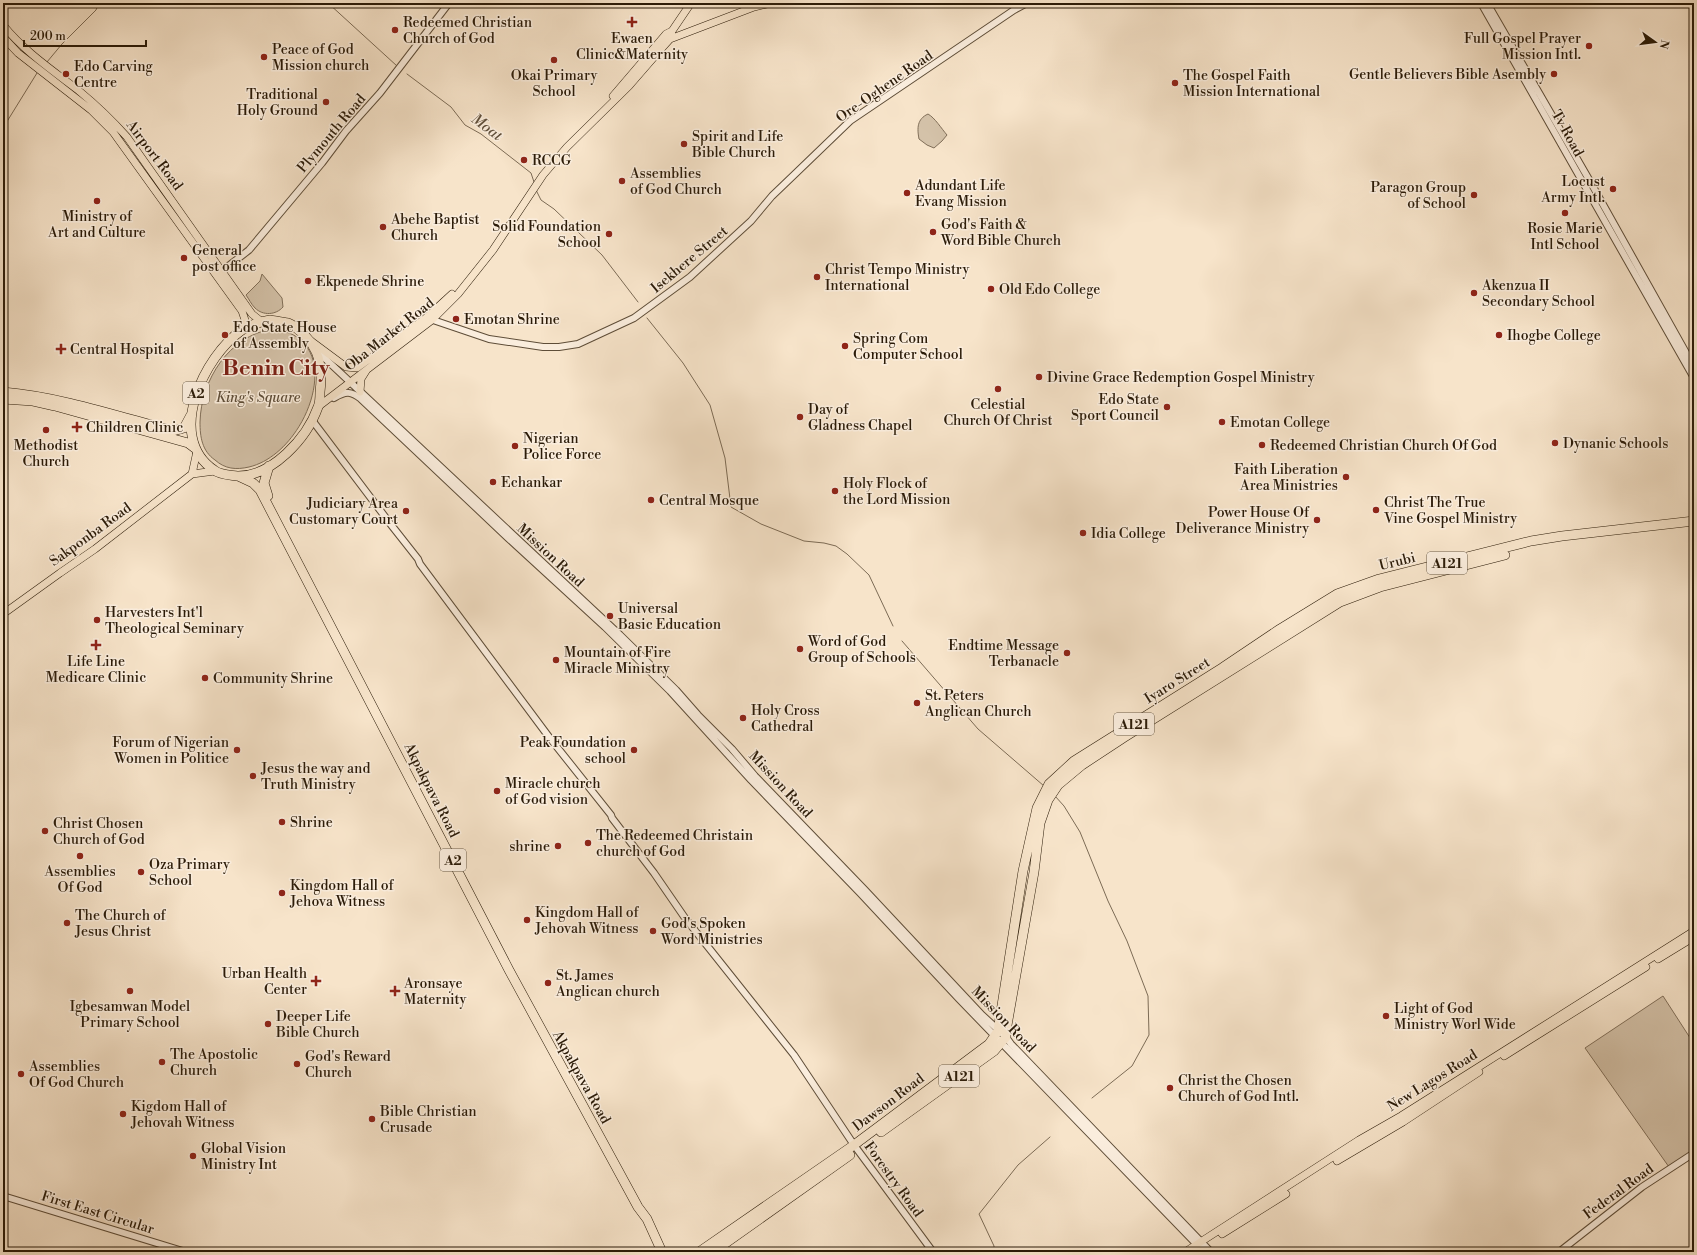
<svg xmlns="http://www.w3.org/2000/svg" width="1697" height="1255" font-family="'Libre Bodoni',serif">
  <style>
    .green { fill: #d4c2a9; stroke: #806e58 }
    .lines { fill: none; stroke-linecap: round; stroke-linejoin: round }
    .stream { stroke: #7c6b55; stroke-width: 1 }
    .minor-casing { stroke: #5e4d38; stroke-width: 8 }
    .major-casing { stroke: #2b1b08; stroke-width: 8 }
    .highway-casing { stroke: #2b1b08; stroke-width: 10 }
    .minor { stroke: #faeddd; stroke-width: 6 }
    .major { stroke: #f7e4ca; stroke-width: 7 }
    .highway { stroke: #f7e4ca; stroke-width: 9 }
    .poi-dot { fill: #8f2418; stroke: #faeddd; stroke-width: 1.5 }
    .labels { text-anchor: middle; stroke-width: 3; stroke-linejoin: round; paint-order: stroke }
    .shield { fill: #faeddd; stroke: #695a48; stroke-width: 1 }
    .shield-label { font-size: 13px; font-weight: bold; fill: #2b1b08 }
    .poi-label { font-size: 14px; fill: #2b1b08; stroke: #faeddd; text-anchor: start }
    .street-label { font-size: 14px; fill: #2b1b08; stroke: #faeddd }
    .park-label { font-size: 14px; font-style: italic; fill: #5e4d38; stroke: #faeddd }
    .water-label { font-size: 15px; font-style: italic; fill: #61503b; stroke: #faeddd }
    .town-label { font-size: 22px; font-weight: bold; fill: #7a1f14; stroke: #faeddd }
  </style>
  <rect width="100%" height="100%" fill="#f7e4ca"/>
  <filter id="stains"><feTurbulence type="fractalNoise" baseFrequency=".005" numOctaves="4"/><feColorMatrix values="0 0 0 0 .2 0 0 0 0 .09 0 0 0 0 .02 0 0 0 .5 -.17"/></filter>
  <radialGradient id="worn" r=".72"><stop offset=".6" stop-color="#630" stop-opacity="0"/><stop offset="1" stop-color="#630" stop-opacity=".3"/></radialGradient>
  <path class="green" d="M928 114C935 118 941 128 947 135L942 141 934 148 927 145 919 139C917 128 917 119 928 114Z
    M262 274 282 298 283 307C276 315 263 316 255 308 251 304 249 299 246 295L260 281Z
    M272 329C350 336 309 453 249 467 236 470 225 469 215 460 202 451 200 437 200 422 201 380 229 336 272 329Z
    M1663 996 1694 1044V1151L1669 1167 1585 1048Z"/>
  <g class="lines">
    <path class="stream" d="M328 3 397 66
      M47 62 62 44 96 10 99 3
      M407 74 451 107 465 125 481 134 531 173 534 182
      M3 128 37 73
      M536 190 541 200 554 209 602 255 638 302
      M647 318 683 363 710 405 725 458 731 507 761 524 804 541 824 543 836 546 847 554 869 575 893 626
      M902 641 978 729 1044 786
      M1055 796 1064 806 1080 832 1108 901 1127 941 1148 996 1149 1035 1132 1066 1092 1098
      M994 1252V1246L979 1214 1018 1165 1050 1137"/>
    <g class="minor-casing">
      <path id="minor" d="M1481 3 1694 378
        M1487 3 1591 183 1694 367
        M222 271 249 250 322 163 346 131 380 93 449 3
        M430 319 489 339 543 347H559L578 344 634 318 690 277 751 221 772 196 796 173 850 121 1014 10 1027 3
        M317 351 620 635 676 690 698 715 732 749 755 776 865 890 982 1015 1006 1037 1011 1044 1211 1252
        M334 398C346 391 351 391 361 399L508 538 605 627 670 691 751 780 860 893 959 999 1204 1252
        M312 420 392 526 418 559 420 564 549 737 611 815 612 818 654 873 685 918 794 1055 854 1145 933 1252
        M3 1196 186 1252
        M1559 1252 1642 1187 1694 1153"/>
    </g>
    <g class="major-casing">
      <path id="major" d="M3 25C24 51 52 70 78 90 95 104 112 120 127 137L252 314 262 322
        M3 37 18 53 91 110 113 132 242 311 245 320 244 329
        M670 39 754 7 771 3
        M613 96 666 34 672 31
        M311 341 346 367 357 368 427 317 452 294
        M360 392 361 379 366 371
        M319 406 432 320 458 294 493 250 543 175 567 147 629 86 662 48 670 39 672 31 691 3
        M192 474 197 451
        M3 614 60 573 95 549 192 474 215 471
        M1658 959 1694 937
        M1504 1056 1646 967
        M1337 1161 1403 1122 1479 1072
        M1222 1234 1286 1194
        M1185 1252 1359 1140 1401 1116 1694 931"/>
    </g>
    <g class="highway-casing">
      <path id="highway" d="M270 320C276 321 283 322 288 323 293 325 297 328 301 332 320 348 323 369 320 392 320 397 320 403 318 407 307 438 272 477 237 476 230 475 220 475 214 470 165 437 204 356 242 330 251 324 260 322 270 320Z
        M3 392C61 397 117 416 173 431L184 428 191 415
        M3 399 33 401 55 406 188 443 196 449
        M238 476 253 483 260 490 509 970 638 1207 647 1219 662 1252
        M268 496 264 483 269 466
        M881 1132 994 1051 1006 1037V1031L1034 872 1040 823 1048 800 1058 785 1082 765 1123 738 1340 602 1380 587 1505 555
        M699 1252 854 1145 989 1044 998 1031 1023 871 1037 808 1049 784 1074 761 1222 668 1280 629 1337 594 1379 579 1531 541 1562 536 1694 521
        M713 1252 850 1155"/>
    </g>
    <use href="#minor" class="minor"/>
    <use href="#major" class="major"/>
    <use href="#highway" class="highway"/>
  </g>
  <g class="poi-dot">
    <path d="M630 16h4v4h4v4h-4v4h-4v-4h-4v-4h4z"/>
    <circle cx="395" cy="30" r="4"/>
    <circle cx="1589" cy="46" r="4"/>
    <circle cx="264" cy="57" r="4"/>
    <circle cx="554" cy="60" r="4"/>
    <circle cx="66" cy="74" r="4"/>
    <circle cx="1554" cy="74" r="4"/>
    <circle cx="1175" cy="83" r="4"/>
    <circle cx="326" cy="102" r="4"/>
    <circle cx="684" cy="144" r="4"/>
    <circle cx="524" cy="160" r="4"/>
    <circle cx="622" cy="181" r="4"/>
    <circle cx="1613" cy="189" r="4"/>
    <circle cx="907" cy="193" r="4"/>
    <circle cx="1474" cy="195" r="4"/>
    <circle cx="97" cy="201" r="4"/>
    <circle cx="1565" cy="213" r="4"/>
    <circle cx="383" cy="227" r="4"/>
    <circle cx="933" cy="232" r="4"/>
    <circle cx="609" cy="234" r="4"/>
    <circle cx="184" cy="258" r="4"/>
    <circle cx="817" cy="277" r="4"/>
    <circle cx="308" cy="281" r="4"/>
    <circle cx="991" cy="289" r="4"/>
    <circle cx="1474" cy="293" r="4"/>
    <circle cx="456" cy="319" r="4"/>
    <circle cx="225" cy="335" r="4"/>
    <circle cx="1499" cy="335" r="4"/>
    <circle cx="845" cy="346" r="4"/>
    <path d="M59 343h4v4h4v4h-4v4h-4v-4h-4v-4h4z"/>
    <circle cx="1039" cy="377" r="4"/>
    <circle cx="998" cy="389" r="4"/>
    <circle cx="1167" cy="407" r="4"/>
    <circle cx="800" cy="417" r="4"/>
    <circle cx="1222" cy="422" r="4"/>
    <path d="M75 421h4v4h4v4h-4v4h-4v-4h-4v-4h4z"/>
    <circle cx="46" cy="430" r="4"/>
    <circle cx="1555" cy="443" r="4"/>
    <circle cx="1262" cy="445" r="4"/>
    <circle cx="515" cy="446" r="4"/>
    <circle cx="1346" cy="477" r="4"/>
    <circle cx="493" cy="482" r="4"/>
    <circle cx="835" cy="491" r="4"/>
    <circle cx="651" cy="500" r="4"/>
    <circle cx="1376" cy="510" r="4"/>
    <circle cx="406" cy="511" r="4"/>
    <circle cx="1317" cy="520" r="4"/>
    <circle cx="1083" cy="533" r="4"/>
    <circle cx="610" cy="616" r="4"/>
    <circle cx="97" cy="620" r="4"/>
    <path d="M94 639h4v4h4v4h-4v4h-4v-4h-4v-4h4z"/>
    <circle cx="800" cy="649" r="4"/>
    <circle cx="1067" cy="653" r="4"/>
    <circle cx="556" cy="660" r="4"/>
    <circle cx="205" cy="678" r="4"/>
    <circle cx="917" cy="703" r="4"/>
    <circle cx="743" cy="718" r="4"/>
    <circle cx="237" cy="750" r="4"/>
    <circle cx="634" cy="750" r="4"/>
    <circle cx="253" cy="776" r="4"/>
    <circle cx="497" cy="791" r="4"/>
    <circle cx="282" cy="822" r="4"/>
    <circle cx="45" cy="831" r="4"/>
    <circle cx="588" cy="843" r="4"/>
    <circle cx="558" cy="846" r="4"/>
    <circle cx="80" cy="856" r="4"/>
    <circle cx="141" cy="872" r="4"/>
    <circle cx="282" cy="893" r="4"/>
    <circle cx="527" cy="920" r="4"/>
    <circle cx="67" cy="923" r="4"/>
    <circle cx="653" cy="931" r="4"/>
    <path d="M314 975h4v4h4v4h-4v4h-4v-4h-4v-4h4z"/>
    <circle cx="548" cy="983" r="4"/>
    <circle cx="130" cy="991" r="4"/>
    <path d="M393 985h4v4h4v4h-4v4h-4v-4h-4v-4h4z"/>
    <circle cx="1386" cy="1016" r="4"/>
    <circle cx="268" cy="1024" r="4"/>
    <circle cx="162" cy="1062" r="4"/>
    <circle cx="297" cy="1064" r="4"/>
    <circle cx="21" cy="1074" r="4"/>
    <circle cx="1170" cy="1088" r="4"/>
    <circle cx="123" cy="1114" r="4"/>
    <circle cx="372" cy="1119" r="4"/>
    <circle cx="193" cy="1156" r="4"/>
  </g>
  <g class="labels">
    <g class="shield">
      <rect x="183" y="382" width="26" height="22" rx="3"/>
      <rect x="1427" y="552" width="40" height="22" rx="3"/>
      <rect x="1114" y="713" width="40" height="22" rx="3"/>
      <rect x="440" y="849" width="26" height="22" rx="3"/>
      <rect x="939" y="1065" width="40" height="22" rx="3"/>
    </g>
    <g class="shield-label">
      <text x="196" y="398">A2</text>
      <text x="1447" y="568">A121</text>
      <text x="1134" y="729">A121</text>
      <text x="453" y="865">A2</text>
      <text x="959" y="1081">A121</text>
    </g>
    <g class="poi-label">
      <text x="403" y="27">Redeemed Christian<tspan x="403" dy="16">Church of God</tspan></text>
      <text x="632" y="43" text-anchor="middle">Ewaen<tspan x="632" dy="16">Clinic&amp;Maternity</tspan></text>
      <text x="1581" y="43" text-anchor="end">Full Gospel Prayer<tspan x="1581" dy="16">Mission Intl.</tspan></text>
      <text x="272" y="54">Peace of God<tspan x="272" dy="16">Mission church</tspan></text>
      <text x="74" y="71">Edo Carving<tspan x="74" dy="16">Centre</tspan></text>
      <text x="1546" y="79" text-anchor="end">Gentle Believers Bible Asembly</text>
      <text x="554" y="80" text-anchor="middle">Okai Primary<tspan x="554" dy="16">School</tspan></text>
      <text x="1183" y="80">The Gospel Faith<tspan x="1183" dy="16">Mission International</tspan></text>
      <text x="318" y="99" text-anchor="end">Traditional<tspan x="318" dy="16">Holy Ground</tspan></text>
      <text x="692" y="141">Spirit and Life<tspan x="692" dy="16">Bible Church</tspan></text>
      <text x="532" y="165">RCCG</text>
      <text x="630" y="178">Assemblies<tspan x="630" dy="16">of God Church</tspan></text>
      <text x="1605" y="186" text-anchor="end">Locust<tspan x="1605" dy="16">Army Intl.</tspan></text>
      <text x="915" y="190">Adundant Life<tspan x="915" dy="16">Evang Mission</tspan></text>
      <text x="1466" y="192" text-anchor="end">Paragon Group<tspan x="1466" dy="16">of School</tspan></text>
      <text x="97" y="221" text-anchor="middle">Ministry of<tspan x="97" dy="16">Art and Culture</tspan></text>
      <text x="391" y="224">Abehe Baptist<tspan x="391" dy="16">Church</tspan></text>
      <text x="941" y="229">God's Faith &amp;<tspan x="941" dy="16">Word Bible Church</tspan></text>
      <text x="601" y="231" text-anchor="end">Solid Foundation<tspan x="601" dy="16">School</tspan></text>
      <text x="1565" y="233" text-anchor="middle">Rosie Marie<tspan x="1565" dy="16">Intl School</tspan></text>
      <text x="192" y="255">General<tspan x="192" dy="16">post office</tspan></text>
      <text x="825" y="274">Christ Tempo Ministry<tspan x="825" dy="16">International</tspan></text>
      <text x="316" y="286">Ekpenede Shrine</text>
      <text x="1482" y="290">Akenzua II<tspan x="1482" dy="16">Secondary School</tspan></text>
      <text x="999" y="294">Old Edo College</text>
      <text x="464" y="324">Emotan Shrine</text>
      <text x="233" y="332">Edo State House<tspan x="233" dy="16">of Assembly</tspan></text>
      <text x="1507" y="340">Ihogbe College</text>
      <text x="853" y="343">Spring Com<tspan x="853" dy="16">Computer School</tspan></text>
      <text x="70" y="354">Central Hospital</text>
      <text x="1047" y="382">Divine Grace Redemption Gospel Ministry</text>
      <text x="1159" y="404" text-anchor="end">Edo State<tspan x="1159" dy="16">Sport Council</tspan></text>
      <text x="998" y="409" text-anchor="middle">Celestial<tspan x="998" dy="16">Church Of Christ</tspan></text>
      <text x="808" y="414">Day of<tspan x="808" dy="16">Gladness Chapel</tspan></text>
      <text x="1230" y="427">Emotan College</text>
      <text x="86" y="432">Children Clinic</text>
      <text x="523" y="443">Nigerian<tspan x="523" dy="16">Police Force</tspan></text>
      <text x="1563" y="448">Dynanic Schools</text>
      <text x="46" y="450" text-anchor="middle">Methodist<tspan x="46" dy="16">Church</tspan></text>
      <text x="1270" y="450">Redeemed Christian Church Of God</text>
      <text x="1338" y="474" text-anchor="end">Faith Liberation<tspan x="1338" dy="16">Area Ministries</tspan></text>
      <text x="501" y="487">Echankar</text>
      <text x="843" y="488">Holy Flock of<tspan x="843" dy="16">the Lord Mission</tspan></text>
      <text x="659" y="505">Central Mosque</text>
      <text x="1384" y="507">Christ The True<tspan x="1384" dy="16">Vine Gospel Ministry</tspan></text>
      <text x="398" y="508" text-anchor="end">Judiciary Area<tspan x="398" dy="16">Customary Court</tspan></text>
      <text x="1309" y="517" text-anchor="end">Power House Of<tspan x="1309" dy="16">Deliverance Ministry</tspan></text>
      <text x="1091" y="538">Idia College</text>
      <text x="618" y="613">Universal<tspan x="618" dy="16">Basic Education</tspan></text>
      <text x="105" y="617">Harvesters Int'l<tspan x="105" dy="16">Theological Seminary</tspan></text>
      <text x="808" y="646">Word of God<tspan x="808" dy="16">Group of Schools</tspan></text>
      <text x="1059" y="650" text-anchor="end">Endtime Message<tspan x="1059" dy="16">Terbanacle</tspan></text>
      <text x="564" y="657">Mountain of Fire<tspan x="564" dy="16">Miracle Ministry</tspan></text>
      <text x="96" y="666" text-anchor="middle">Life Line<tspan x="96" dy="16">Medicare Clinic</tspan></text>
      <text x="213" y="683">Community Shrine</text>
      <text x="925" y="700">St. Peters<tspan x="925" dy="16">Anglican Church</tspan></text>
      <text x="751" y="715">Holy Cross<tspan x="751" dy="16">Cathedral</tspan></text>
      <text x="229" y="747" text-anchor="end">Forum of Nigerian<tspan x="229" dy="16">Women in Politice</tspan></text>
      <text x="626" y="747" text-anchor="end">Peak Foundation<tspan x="626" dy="16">school</tspan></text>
      <text x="261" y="773">Jesus the way and<tspan x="261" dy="16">Truth Ministry</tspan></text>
      <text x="505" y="788">Miracle church<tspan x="505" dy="16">of God vision</tspan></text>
      <text x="290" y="827">Shrine</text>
      <text x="53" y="828">Christ Chosen<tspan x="53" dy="16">Church of God</tspan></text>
      <text x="596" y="840">The Redeemed Christain<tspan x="596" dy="16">church of God</tspan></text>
      <text x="550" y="851" text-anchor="end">shrine</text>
      <text x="149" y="869">Oza Primary<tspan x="149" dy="16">School</tspan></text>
      <text x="80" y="876" text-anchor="middle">Assemblies<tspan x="80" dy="16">Of God</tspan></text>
      <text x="290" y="890">Kingdom Hall of<tspan x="290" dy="16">Jehova Witness</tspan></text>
      <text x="535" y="917">Kingdom Hall of<tspan x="535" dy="16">Jehovah Witness</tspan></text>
      <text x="75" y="920">The Church of<tspan x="75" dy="16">Jesus Christ</tspan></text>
      <text x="661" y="928">God's Spoken<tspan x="661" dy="16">Word Ministries</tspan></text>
      <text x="307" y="978" text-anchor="end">Urban Health<tspan x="307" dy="16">Center</tspan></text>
      <text x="556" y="980">St. James<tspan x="556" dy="16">Anglican church</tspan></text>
      <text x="404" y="988">Aronsaye<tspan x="404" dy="16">Maternity</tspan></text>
      <text x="130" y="1011" text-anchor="middle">Igbesamwan Model<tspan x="130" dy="16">Primary School</tspan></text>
      <text x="1394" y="1013">Light of God<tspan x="1394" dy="16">Ministry Worl Wide</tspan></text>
      <text x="276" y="1021">Deeper Life<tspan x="276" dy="16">Bible Church</tspan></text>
      <text x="170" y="1059">The Apostolic<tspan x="170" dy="16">Church</tspan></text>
      <text x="305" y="1061">God's Reward<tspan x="305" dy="16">Church</tspan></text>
      <text x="29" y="1071">Assemblies<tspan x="29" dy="16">Of God Church</tspan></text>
      <text x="1178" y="1085">Christ the Chosen<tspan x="1178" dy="16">Church of God Intl.</tspan></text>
      <text x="131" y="1111">Kigdom Hall of<tspan x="131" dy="16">Jehovah Witness</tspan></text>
      <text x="380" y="1116">Bible Christian<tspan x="380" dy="16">Crusade</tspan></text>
      <text x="201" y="1153">Global Vision<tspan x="201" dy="16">Ministry Int</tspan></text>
    </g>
    <g class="street-label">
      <text transform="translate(884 86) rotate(-35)" y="5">Ore-Oghene Road</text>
      <text transform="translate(331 133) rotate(-50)" y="5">Plymouth Road</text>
      <text transform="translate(1568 133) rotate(61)" y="5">Tv Road</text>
      <text transform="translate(155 155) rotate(53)" y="5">Airport Road</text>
      <text transform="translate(689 259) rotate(-40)" y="5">Isekhere Street</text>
      <text transform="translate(389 334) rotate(-38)" y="5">Oba Market Road</text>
      <text transform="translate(90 534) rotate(-36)" y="5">Sakponba Road</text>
      <text transform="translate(551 555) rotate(43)" y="5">Mission Road</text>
      <text transform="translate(1397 561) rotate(-14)" y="5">Urubi</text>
      <text transform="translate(1177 680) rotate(-32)" y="5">Iyaro Street</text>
      <text transform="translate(781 784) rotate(47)" y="5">Mission Road</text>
      <text transform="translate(432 790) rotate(63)" y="5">Akpakpava Road</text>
      <text transform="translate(1004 1019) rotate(46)" y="5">Mission Road</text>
      <text transform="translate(582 1077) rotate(61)" y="5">Akpakpava Road</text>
      <text transform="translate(1432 1080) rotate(-32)" y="5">New Lagos Road</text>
      <text transform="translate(888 1102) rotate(-37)" y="5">Dawson Road</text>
      <text transform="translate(894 1179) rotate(54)" y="5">Forestry Road</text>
      <text transform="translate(1618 1191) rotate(-36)" y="5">Federal Road</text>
      <text transform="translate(98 1212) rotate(17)" y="5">First East Circular</text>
    </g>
    <g class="park-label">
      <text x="258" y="402">King's Square</text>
    </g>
    <g class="water-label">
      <text transform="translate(487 127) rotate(37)" y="5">Moat</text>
    </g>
    <g class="town-label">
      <text x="276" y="375">Benin City</text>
    </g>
  </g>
  <rect width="1697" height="1255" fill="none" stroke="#f7e4ca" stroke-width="16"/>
  <rect x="4" y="4" width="1689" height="1247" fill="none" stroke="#2b1b08" stroke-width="2"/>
  <rect x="8" y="8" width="1681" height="1239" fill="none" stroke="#2b1b08"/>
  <g transform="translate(1655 42) rotate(104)" stroke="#faeddd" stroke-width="3" paint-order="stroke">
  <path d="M0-3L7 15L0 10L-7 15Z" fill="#2b1b08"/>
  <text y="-6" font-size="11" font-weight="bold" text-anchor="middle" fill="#2b1b08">N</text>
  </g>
  <path d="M24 40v6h122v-6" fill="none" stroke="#2b1b08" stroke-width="2"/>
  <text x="30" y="40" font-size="12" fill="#2b1b08" stroke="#faeddd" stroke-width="3" paint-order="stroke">200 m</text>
  <rect width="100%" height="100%" filter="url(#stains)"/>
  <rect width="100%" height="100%" fill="url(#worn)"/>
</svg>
